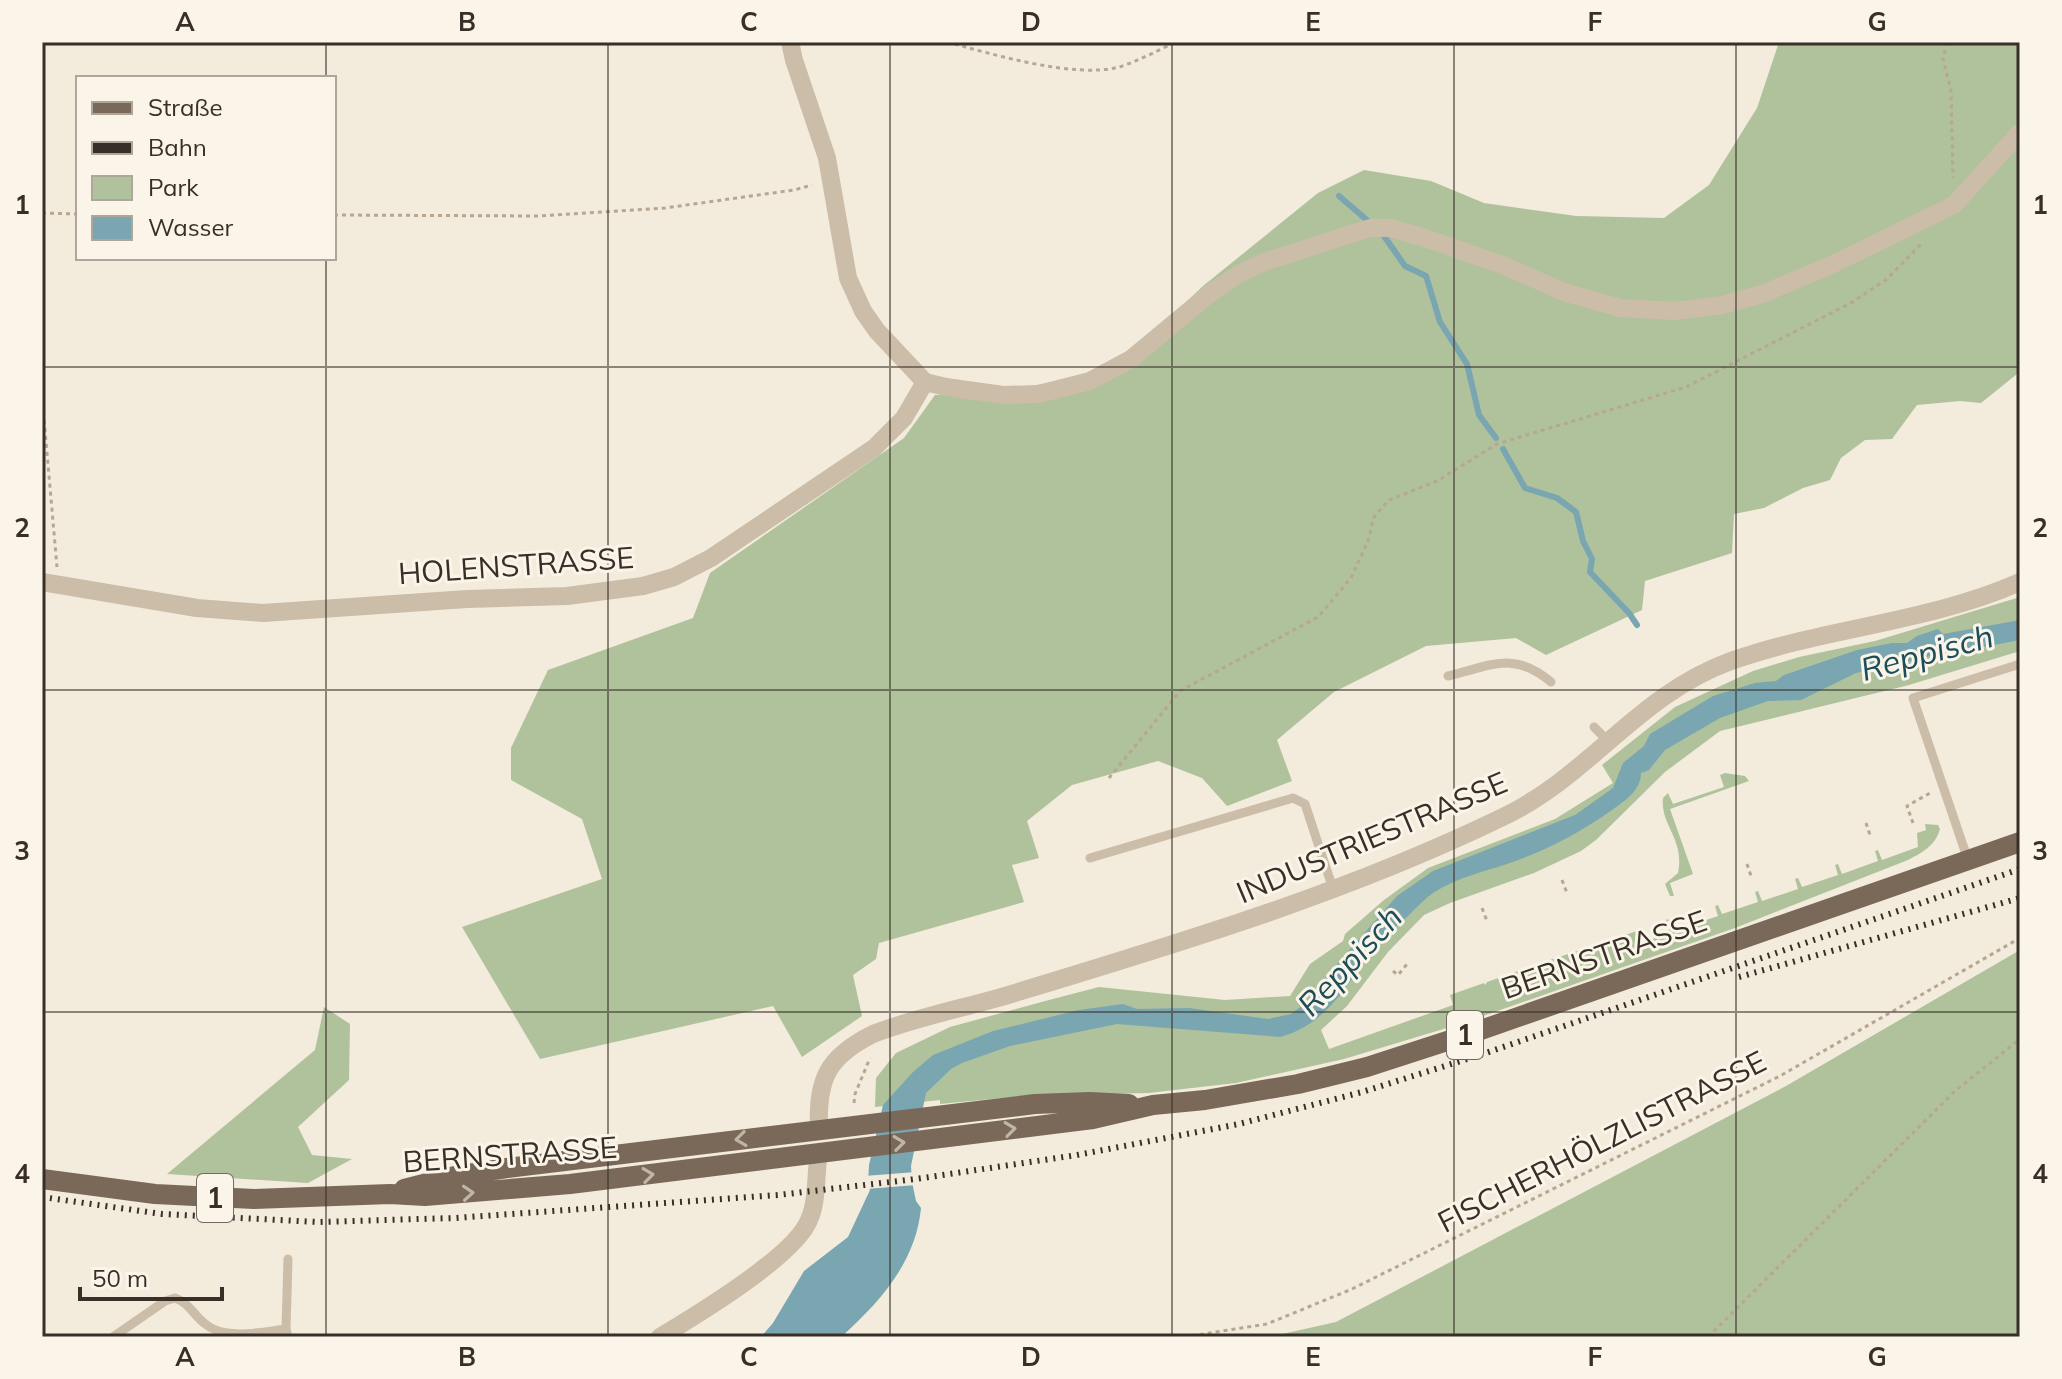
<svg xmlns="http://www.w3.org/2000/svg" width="2062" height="1379" font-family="Mulish,sans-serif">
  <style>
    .green { fill: #afc29b }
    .water { fill: #7aa6b1 }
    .pier { fill: #f3ebdc }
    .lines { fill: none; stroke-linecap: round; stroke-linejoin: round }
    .stream { stroke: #7aa6b1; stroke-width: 6 }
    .path { stroke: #b7a791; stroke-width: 3; stroke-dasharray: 4 4; stroke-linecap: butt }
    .service { stroke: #cbbda7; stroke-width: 9 }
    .minor { stroke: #cbbda7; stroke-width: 18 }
    .primary { stroke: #7a6959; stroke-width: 20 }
    .rail { stroke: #372f28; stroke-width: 6; stroke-dasharray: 2 6; stroke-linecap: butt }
    .oneway { stroke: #c0b6a8 }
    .grid { fill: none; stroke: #372f28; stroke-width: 2; stroke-opacity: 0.55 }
    .labels { text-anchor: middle; stroke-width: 6; stroke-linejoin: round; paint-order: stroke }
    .shield { fill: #faf5e8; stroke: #726a62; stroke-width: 2 }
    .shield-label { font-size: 28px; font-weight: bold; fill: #372f28 }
    .street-label { font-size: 30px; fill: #372f28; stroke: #faf5e8 }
    .water-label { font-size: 32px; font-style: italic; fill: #1c4d5a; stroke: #faf5e8 }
    .neatline { fill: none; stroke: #372f28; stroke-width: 3 }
    .grid-label { font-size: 26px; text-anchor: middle; font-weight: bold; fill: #372f28 }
  </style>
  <rect width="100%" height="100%" fill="#f3ebdc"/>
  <path class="green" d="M1779 42H2020V371L2017 374 1981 403 1960 401 1917 405 1892 439 1865 440 1841 458 1830 480 1803 488 1764 508 1734 514 1732 553 1645 581 1642 610 1546 655 1516 638 1426 646 1334 692 1277 740 1292 781 1227 806 1202 778 1158 761 1072 785 1027 821 1039 858 1012 865 1024 902 879 943 876 959 853 975 862 1016 802 1057 773 1006 540 1059 462 927 602 879 582 819 511 780V748L548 670 693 618 710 573 904 438 935 395 996 392 1095 375 1132 354 1203 286 1318 193 1364 170 1431 181 1484 203 1576 216 1664 218 1709 185 1757 108Z
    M2020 597V651L1909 685 1720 731 1665 772 1596 840 1581 851 1534 873 1450 903 1424 915 1388 952 1347 1006 1321 1030 1329 1049 1453 1005 1450 995 1484 983 1485 985 1487 982 1544 962 1545 965 1547 961 1622 936 1625 937V935L1637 931 1641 943 1670 933 1666 920 1668 919 1673 931 1718 916 1715 906 1718 905 1722 914 1758 902 1755 892 1758 891 1762 901 1798 889 1795 879 1798 878 1802 887 1838 875 1835 865 1838 864 1842 874 1878 861 1875 851 1878 850 1882 860 1918 847 1917 833 1926 830 1925 824 1938 825 1940 829C1935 846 1923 852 1908 860L1735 928 1460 1024 1344 1059 1236 1083 1192 1088 1149 1093 1022 1096 940 1104V1100L875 1107 876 1078 896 1053 950 1027 1049 1000 1099 987 1225 1000 1290 996 1310 964 1343 941 1345 934 1384 900 1428 868 1555 819 1613 783 1602 765 1675 707 1753 671 1799 657 1875 641Z
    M1725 773 1745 776 1749 781 1670 809 1693 874 1670 883 1674 896H1670L1665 884 1678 873C1685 839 1660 825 1663 798L1668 793 1673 804 1724 787 1720 775Z
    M2020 950V1337H1269L1336 1322 1786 1086Z
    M324 1007 350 1024 349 1080 298 1127 312 1155 352 1159 308 1183 167 1174 315 1050Z"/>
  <path class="water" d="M2020 620V640L1957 652 1950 649 1924 658 1856 673 1801 700 1768 701 1720 718 1665 750 1649 770 1641 773C1641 790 1625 801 1612 810 1581 832 1549 849 1513 862 1487 871 1457 877 1433 893 1416 905 1405 923 1386 933L1387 938 1370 950 1368 957C1342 992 1324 1025 1280 1037L1117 1024 1010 1046 962 1063 951 1069 926 1093 911 1166 912 1182 916 1201 921 1208C916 1262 880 1302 841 1337H761L773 1323 804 1271 848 1237 870 1190 868 1184 869 1165 883 1105 913 1072 933 1055 993 1031 1079 1010 1123 1004 1137 1009 1189 1008 1268 1019 1291 1014 1315 996 1324 979 1397 896 1433 871 1575 815 1613 788 1623 763 1644 746 1650 734 1713 696 1755 683 1776 681 1784 675 1857 650 1892 643H1907L1917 636 1938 629 1943 634Z"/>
  <path class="pier" d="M916 1172V1185L866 1189 864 1185V1176Z"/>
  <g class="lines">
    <path class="stream" d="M1339 196 1368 221
      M1384 236 1405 266 1426 276 1440 322 1467 364 1479 415 1496 438
      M1503 449 1525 488 1557 498 1576 512 1583 541 1592 559 1590 572 1629 613 1637 625"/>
    <path class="path" d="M947 42C992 54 1074 79 1119 67 1138 61 1157 51 1176 42
      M1947 42 1943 59 1951 90 1953 178
      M42 213 78 214
      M334 215 538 216 665 208 794 190 812 185
      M42 396 57 567
      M1109 778 1180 691 1318 617 1351 578 1368 541 1374 517 1389 500 1437 481 1497 444 1686 387 1851 303 1887 279 1923 242
      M1866 823 1871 838
      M1913 823 1907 806 1930 793
      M1747 864 1752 879
      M1562 880 1567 893
      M1482 908 1487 921
      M1393 971 1398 975 1408 963
      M854 1103 855 1094 870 1058
      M1184 1337 1267 1324 1352 1289 1780 1076 2020 938
      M1708 1337 1955 1091 2020 1039"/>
    <path class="service" d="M1448 676C1491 666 1513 650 1551 682
      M1594 727 1608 741
      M1090 858 1293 798 1305 804 1333 889
      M1968 860 1913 698 2020 664
      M113 1337 165 1301 175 1298C189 1303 193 1314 204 1323 224 1341 261 1332 286 1329
      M288 1337 286 1329 288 1259"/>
    <path class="minor" d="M790 42 794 60 827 158 848 278 863 311 877 331 925 382 946 387 1003 395 1039 394 1090 381 1131 359 1213 291 1239 274 1264 262 1370 228H1390L1422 237 1500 264 1564 292 1620 308 1675 311 1722 305 1762 294 1829 266 1954 205 2020 132
      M42 582 197 608 263 613 467 599 567 596 643 586 674 577 711 558 874 448 904 418 925 382
      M819 1130C817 1079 827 1057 873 1034 920 1016 970 1007 1018 992 1183 942 1349 892 1505 816 1590 775 1639 694 1731 661 1824 628 1930 622 2020 582
      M660 1337C695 1316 795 1256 809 1220 818 1200 815 1175 819 1153"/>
    <path class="primary" d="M42 1179 155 1194 254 1199 390 1194 425 1196 570 1184 1093 1119 1153 1105 1205 1100 1298 1084 1367 1067 1478 1031 2020 842
      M404 1189 455 1176 507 1168 1035 1104 1090 1102 1129 1104"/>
    <path class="rail" d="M1739 977 2020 898
      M42 1197 162 1214 318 1222 455 1218 778 1195 916 1179 1077 1155 1239 1124 1362 1092 1480 1055 2020 869"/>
  </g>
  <defs><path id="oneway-chevron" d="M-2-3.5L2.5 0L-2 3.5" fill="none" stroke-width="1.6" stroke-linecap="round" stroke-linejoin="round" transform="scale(2)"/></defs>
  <g class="oneway">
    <use href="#oneway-chevron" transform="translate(1010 1129) rotate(-7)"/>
    <use href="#oneway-chevron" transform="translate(741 1139) rotate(173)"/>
    <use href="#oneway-chevron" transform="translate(899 1143) rotate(-7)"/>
    <use href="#oneway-chevron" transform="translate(648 1175) rotate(-7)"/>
    <use href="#oneway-chevron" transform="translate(468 1193) rotate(-4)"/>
  </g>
  <path class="grid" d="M326 42V78M608 42V1337M890 42V1337M1172 42V1337M1454 42V1337M1736 42V1337M326 258V1337M42 367H2020M42 690H2020M42 1012H2020"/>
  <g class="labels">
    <g class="shield">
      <rect x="1447" y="1011" width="36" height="48" rx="6"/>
      <rect x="197" y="1174" width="36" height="48" rx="6"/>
    </g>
    <g class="shield-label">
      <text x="1465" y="1045">1</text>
      <text x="215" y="1208">1</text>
    </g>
    <g class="street-label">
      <text transform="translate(516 566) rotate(-4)" y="10">HOLENSTRASSE</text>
      <text transform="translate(1372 838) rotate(-23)" y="10">INDUSTRIESTRASSE</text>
      <text transform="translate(1604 955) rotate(-19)" y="10">BERNSTRASSE</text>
      <text transform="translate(1602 1142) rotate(-27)" y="10">FISCHERHÖLZLISTRASSE</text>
      <text transform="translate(510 1155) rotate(-4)" y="10">BERNSTRASSE</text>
    </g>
    <g class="water-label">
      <text transform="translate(1927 653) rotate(-15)" y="11">Reppisch</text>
      <text transform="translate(1350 961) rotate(-47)" y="11">Reppisch</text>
    </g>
  </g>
  <rect width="2062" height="1379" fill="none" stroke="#faf5e8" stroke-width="88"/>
  <rect x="76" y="76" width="260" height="184" fill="#faf5e8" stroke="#aca69b" stroke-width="2"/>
  <rect x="92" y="102" width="40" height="12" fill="#7a6959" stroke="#aca69b" stroke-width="2"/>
  <text x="148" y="116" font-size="24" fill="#372f28">Straße</text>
  <rect x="92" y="142" width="40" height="12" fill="#372f28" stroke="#aca69b" stroke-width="2"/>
  <text x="148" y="156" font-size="24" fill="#372f28">Bahn</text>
  <rect x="92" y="176" width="40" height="24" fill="#afc29b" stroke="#aca69b" stroke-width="2"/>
  <text x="148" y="196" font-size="24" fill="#372f28">Park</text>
  <rect x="92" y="216" width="40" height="24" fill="#7aa6b1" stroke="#aca69b" stroke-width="2"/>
  <text x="148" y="236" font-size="24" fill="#372f28">Wasser</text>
  <path d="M80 1287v12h142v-12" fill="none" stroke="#372f28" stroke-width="4"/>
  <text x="92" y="1287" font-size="24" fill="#372f28" stroke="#faf5e8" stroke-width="6" paint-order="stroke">50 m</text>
  <rect x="44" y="44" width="1974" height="1291" class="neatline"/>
  <g class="grid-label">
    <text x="185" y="31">A</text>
    <text x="467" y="31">B</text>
    <text x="749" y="31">C</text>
    <text x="1031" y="31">D</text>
    <text x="1313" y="31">E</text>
    <text x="1595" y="31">F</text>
    <text x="1877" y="31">G</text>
    <text x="22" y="214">1</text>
    <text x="2040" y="214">1</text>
    <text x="22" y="537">2</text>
    <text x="2040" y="537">2</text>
    <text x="22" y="860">3</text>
    <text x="2040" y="860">3</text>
    <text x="22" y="1183">4</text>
    <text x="2040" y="1183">4</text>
    <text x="185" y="1366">A</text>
    <text x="467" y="1366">B</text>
    <text x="749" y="1366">C</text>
    <text x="1031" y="1366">D</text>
    <text x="1313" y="1366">E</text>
    <text x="1595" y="1366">F</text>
    <text x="1877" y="1366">G</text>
  </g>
</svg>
